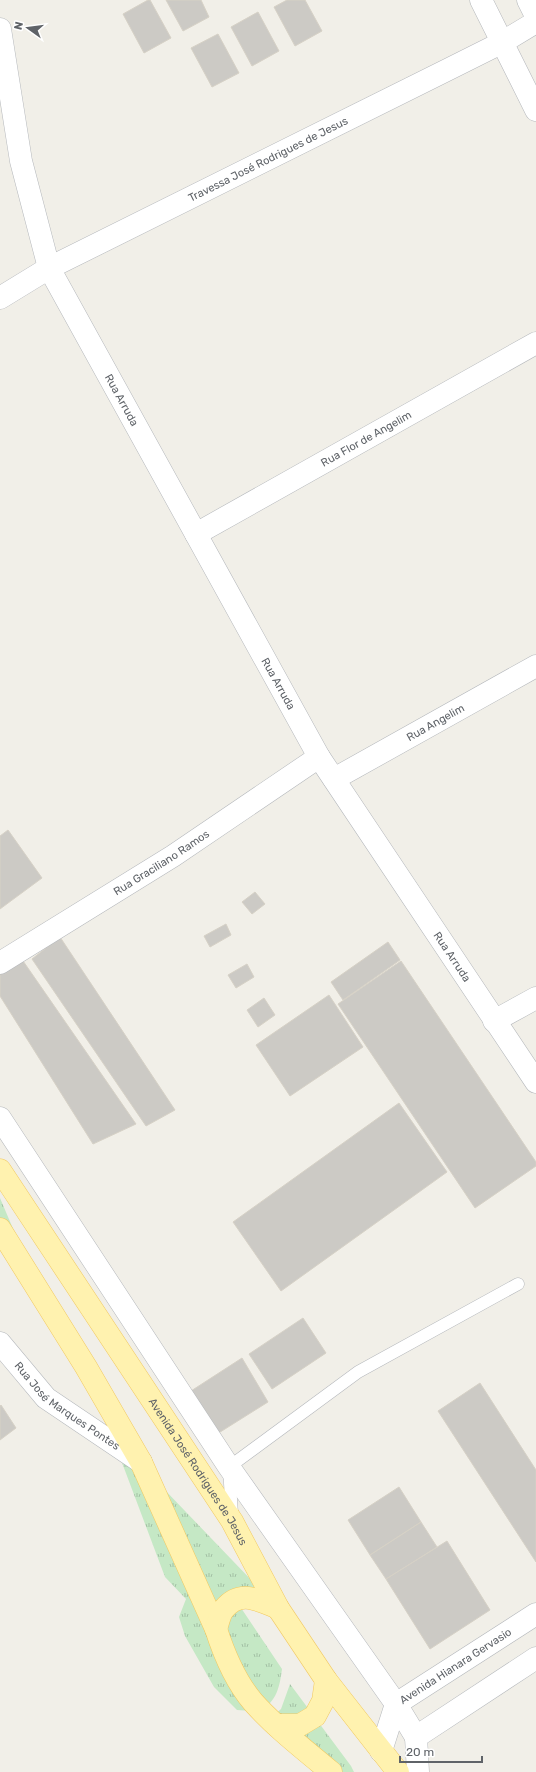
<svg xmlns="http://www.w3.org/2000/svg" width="536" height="1772" font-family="Rubik,sans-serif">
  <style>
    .grass { fill: url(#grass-tufts) }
    .building { fill: #cccac5; stroke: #d6d1c6 }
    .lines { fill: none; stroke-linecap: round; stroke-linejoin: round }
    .lane-casing { stroke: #b5b8bc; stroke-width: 13 }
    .street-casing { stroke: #b5b8bc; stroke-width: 23 }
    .primary-casing { stroke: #f2c960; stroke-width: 23 }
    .lane { stroke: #fff; stroke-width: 12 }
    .street { stroke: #fff; stroke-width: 22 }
    .primary { stroke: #fff2af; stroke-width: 22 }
    .labels { text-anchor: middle; stroke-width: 4; stroke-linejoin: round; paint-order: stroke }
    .street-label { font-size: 11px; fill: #5f6368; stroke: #fff }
  </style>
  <defs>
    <pattern id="grass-tufts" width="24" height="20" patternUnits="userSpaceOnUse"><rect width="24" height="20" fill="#c5e8c5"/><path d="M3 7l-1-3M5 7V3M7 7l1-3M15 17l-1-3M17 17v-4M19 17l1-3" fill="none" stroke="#a3c0a4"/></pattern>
  </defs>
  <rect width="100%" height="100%" fill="#f1efe8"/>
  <path class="grass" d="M0 1198 39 1290 163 1488 278 1608 235 1599 282 1669C280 1684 277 1704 259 1710 253 1712 244 1710 237 1710L214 1687 185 1636 179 1617 186 1599 165 1577 86 1367 0 1229Z
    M290 1684 351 1766 354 1772H313L288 1745 272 1717 281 1709Z"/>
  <path class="building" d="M148 0H150L171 38 144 53 123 14Z
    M166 0H201L209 17 183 31Z
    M287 0H305L322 31 295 46 274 7Z
    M258 12 279 51 252 66 231 27Z
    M218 34 239 73 212 87 191 48Z
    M8 830 42 878 0 909V836Z
    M255 892 265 904 252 914 242 902Z
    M226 924 231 935 210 947 204 936Z
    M60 937 175 1110 146 1126 32 959Z
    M388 942 400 960 343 1000 331 982Z
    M21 958 136 1124 93 1144 0 996V973Z
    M401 961 536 1162V1166L475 1208 338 1004Z
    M247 964 254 977 236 988 228 975Z
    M329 995 363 1047 290 1096 256 1045Z
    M264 998 275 1015 258 1027 247 1010Z
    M399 1103 447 1172 281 1291 233 1222Z
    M303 1318 326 1353 272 1389 249 1354Z
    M242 1358 268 1402 217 1434 191 1391Z
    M480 1383 536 1470V1562L438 1411Z
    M1 1405 16 1428 0 1440V1406Z
    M399 1487 421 1522 370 1555 348 1520Z
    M421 1522 437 1547 386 1579 370 1555Z
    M447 1541 490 1610 430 1649 386 1579Z"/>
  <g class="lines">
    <g class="lane-casing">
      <path id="lane" d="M232 1515 229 1467 358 1372 518 1284"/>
    </g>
    <g class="street-casing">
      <g id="street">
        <path d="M481 0 536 110"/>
        <path d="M528 0 536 16"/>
        <path id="s1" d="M0 29 21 161 49 268 319 757 536 1082"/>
        <path id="s2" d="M0 298 49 268 449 69 501 43 536 22"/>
        <path id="s3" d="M196 534 536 343"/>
        <path id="s4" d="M334 779 536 666"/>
        <path id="s5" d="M0 963 173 856 319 757"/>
        <path d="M494 1021 536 998"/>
        <path d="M0 1118 229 1467 396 1704 416 1737"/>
        <path id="s6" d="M0 1343 46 1398 141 1462"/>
        <path id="s7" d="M381 1751 396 1704 536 1614"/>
        <path d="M418 1772 416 1737 536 1658"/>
      </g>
    </g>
    <g class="primary-casing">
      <g id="primary">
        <path id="s8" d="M0 1170 232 1521 278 1608 326 1680 398 1772"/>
        <path d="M0 1229 86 1367 141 1462 216 1629C224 1654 236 1682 253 1702 276 1728 305 1750 331 1772"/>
        <path d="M216 1629C218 1623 220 1613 224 1609 240 1589 258 1600 278 1608"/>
        <path d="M276 1725H300L315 1716 323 1701 326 1680"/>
      </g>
    </g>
    <use href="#lane" class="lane"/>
    <use href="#street" class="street"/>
    <use href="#primary" class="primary"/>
  </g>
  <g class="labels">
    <g class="street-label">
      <text dy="4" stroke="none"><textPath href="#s2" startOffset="302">Travessa José Rodrigues de Jesus</textPath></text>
      <text dy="4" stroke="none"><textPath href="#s1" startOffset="395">Rua Arruda</textPath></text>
      <text dy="4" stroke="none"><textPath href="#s3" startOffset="195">Rua Flor de Angelim</textPath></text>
      <text dy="4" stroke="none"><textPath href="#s1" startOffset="719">Rua Arruda</textPath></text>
      <text dy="4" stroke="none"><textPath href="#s4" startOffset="116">Rua Angelim</textPath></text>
      <text dy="4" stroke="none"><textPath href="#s5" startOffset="190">Rua Graciliano Ramos</textPath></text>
      <text dy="4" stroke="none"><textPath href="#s1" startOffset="1043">Rua Arruda</textPath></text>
      <text dy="4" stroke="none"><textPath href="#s6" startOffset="93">Rua José Marques Pontes</textPath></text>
      <text dy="4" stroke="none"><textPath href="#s8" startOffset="361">Avenida José Rodrigues de Jesus</textPath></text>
      <text dy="4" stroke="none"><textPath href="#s7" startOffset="120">Avenida Hianara Gervasio</textPath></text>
    </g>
  </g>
  <g transform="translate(28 28) rotate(284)" stroke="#ffffff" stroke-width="3" paint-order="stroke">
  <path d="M0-3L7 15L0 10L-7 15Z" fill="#5f6368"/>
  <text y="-6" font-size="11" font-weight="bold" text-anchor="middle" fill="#5f6368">N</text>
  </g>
  <path d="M400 1756v6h82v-6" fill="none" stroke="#5f6368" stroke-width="2"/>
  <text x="406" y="1756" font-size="12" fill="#5f6368" stroke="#ffffff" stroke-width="3" paint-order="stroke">20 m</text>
</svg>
